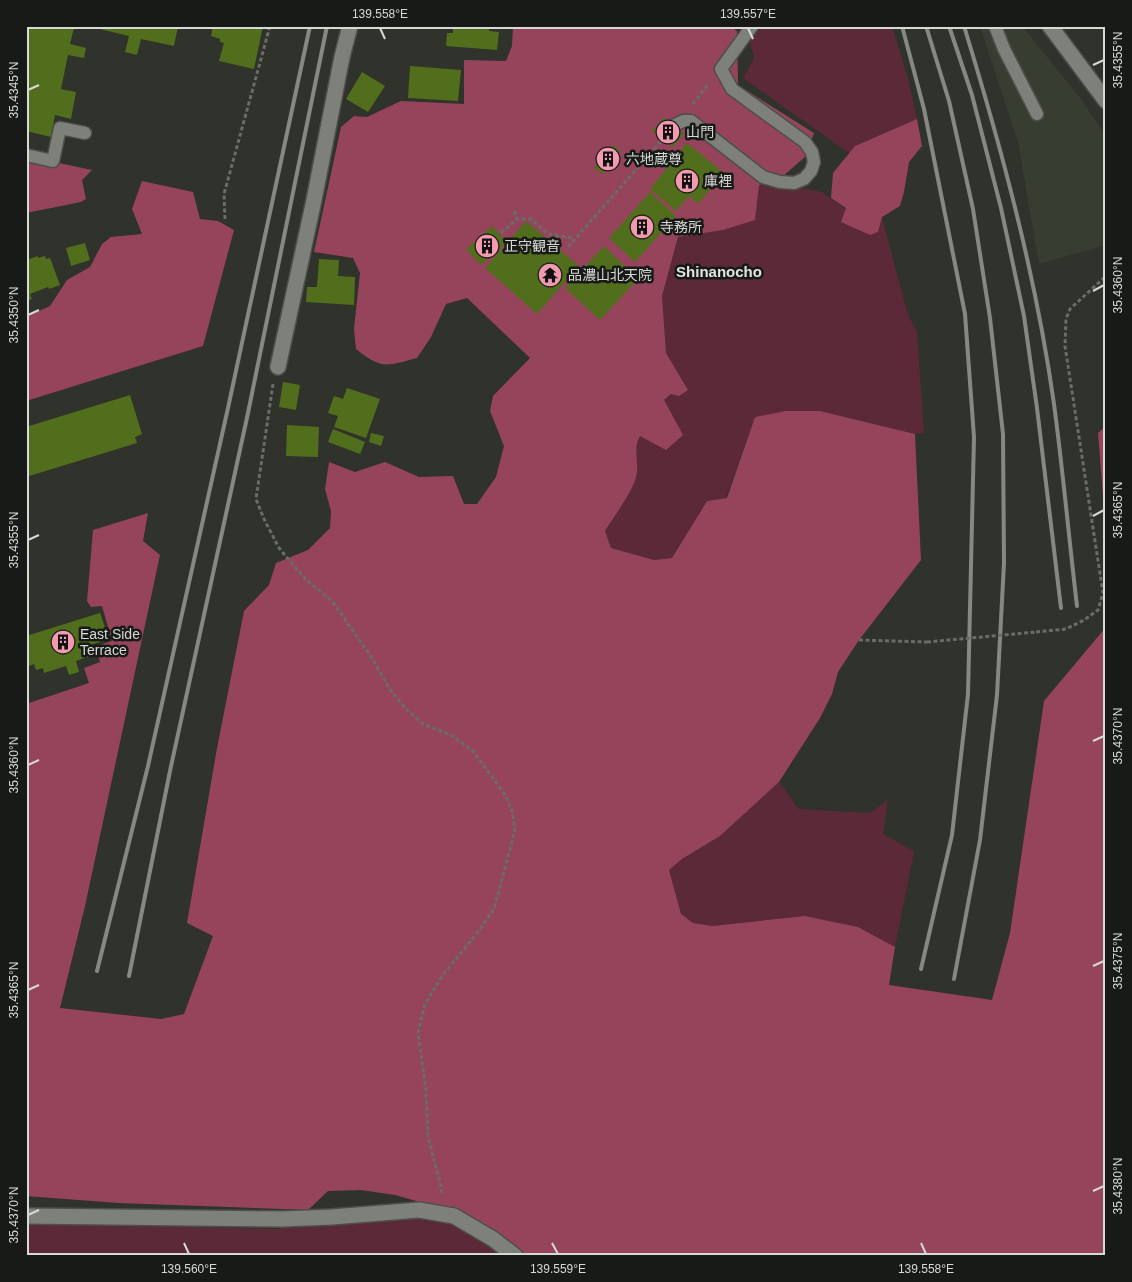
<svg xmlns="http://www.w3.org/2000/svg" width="1132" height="1282" font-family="Helvetica,'Noto Sans JP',sans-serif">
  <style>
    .built { fill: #383d31 }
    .green { fill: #5b2937 }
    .forest { fill: #96445c }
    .building { fill: #516e1c }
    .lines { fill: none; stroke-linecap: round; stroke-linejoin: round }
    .lane-casing { stroke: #4d4f4b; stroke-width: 15 }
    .street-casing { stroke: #4d4f4b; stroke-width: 18 }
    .path { stroke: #6a6c67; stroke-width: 3; stroke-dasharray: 4 2.5; stroke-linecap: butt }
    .lane { stroke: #7e817a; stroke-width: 12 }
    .street { stroke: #7e817a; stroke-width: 15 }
    .rail { stroke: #868883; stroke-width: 4 }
    .path-bridge { stroke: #6a6c67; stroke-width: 3; stroke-dasharray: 4 2.5; stroke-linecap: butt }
    .ticks { fill: none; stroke: #d7d9d5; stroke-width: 2 }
    .labels { text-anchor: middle; stroke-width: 5; stroke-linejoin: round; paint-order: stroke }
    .poi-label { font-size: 14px; fill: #d7d9d5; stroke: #181a17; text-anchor: start }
    .neighbourhood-label { font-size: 15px; font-weight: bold; fill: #e1e5dd; stroke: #181a17 }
    .neatline { fill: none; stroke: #d7d9d5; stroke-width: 2 }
    .ticks-label { font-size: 12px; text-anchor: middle; fill: #d7d9d5 }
  </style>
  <rect width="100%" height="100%" fill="#30322c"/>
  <path class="built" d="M980 26H1022L1081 99 1106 136V245L1039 264 1018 142Z"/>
  <path class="green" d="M762 26H892L908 78 917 119 855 146 850 154 743 78 754 58 749 41Z
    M759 184 796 187 822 192 878 232 882 217 908 315 917 332 924 433 915 434 820 411 755 417 726 498 707 501 672 558 654 560 611 548 605 531 622 504 636 477V443L640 435 664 400 672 394 688 390 666 353 662 296 678 237 723 230Z
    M779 782 799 809 870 813 888 800 883 834 914 851 895 947 858 927 805 916 712 926 693 923 681 914 669 870 682 859 720 836Z
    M418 1215 450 1221 508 1256H26V1223L280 1229 281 1224Z"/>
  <path class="forest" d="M513 26H730L737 31 738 85 814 133 806 156 782 177 759 185 755 220 723 230 678 237 662 296 666 353 688 390 679 396 671 394 664 400 683 435 666 450 640 436C632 449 640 463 636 477 633 491 613 518 605 531L611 548 654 560 672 558 707 501 727 498 755 417 786 411H820L915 434 921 560 859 640 838 672 832 694 820 718 779 782 720 836 682 859 669 870 681 914 693 923 712 926 805 916 858 927 895 947 889 985 992 1000 1010 933 1044 701 1106 627V1256H520L455 1212 395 1195 361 1190 328 1191 308 1210 118 1203 26 1196V704L89 683 84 668 100 662 96 646 112 641 102 606 91 607 87 601 93 530 148 513 143 541 160 555 85 906 60 1008 161 1019 184 1014 213 936 187 923 217 748 244 611 269 585 276 563 308 550 330 528 331 511 325 489 329 462 355 472 385 462 419 477 453 476 464 504H477L496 477 504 446 490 411 493 396 530 358 467 298 446 304 431 337 417 358C387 366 382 370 356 349L354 329 360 273 353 258 314 252 341 127 354 116 367 117 401 101 464 104V60L506 61 512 46Z
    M917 119 922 146 909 162 904 192 900 206 882 217 878 232 870 235 841 222 846 208 831 198 833 173 855 146Z
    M26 156 92 170 82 180 86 199 81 202 26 213Z
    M142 181 193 192 200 219 218 221 234 230 203 346 26 401V317L50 306 67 280 90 267 102 244 111 237 142 234 132 209Z
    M1106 426V534L1098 433Z"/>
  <path class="building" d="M26 26 74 28 70 44 86 48 84 58 68 55 61 89 76 92 71 119 55 115 51 137 26 131Z
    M87 26H178L174 46 141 39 137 55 125 52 129 36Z
    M213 26H263L254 69 219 61 224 43 220 42V39L211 36Z
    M453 26H489V31L499 32 497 50 446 46 447 33H453Z
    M410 66 461 70 458 101 408 98Z
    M362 72 385 86 368 112 346 99Z
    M664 117 684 134 673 147 652 131Z
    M687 143 724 173 698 204 689 196 676 211 650 189Z
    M613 145 621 151 602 174 594 167Z
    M650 192 676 216 635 262 609 238Z
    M526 221 579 266 537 314 485 268Z
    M492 226 507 242 481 265 466 249Z
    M85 243 90 260 71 266 66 248Z
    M604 246 638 279 600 320 565 288Z
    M38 256V258L45 256 46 259 50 258 60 285 49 289 48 287 30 294 32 299 26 301V260Z
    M319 259 339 260 338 276 355 277 354 305 306 302 307 287H317Z
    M283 382 300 385 296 410 279 407Z
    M347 388 380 399 366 438 334 427 338 416 328 413 334 396 343 399Z
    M130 395 142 434 135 437 137 443 26 477V427Z
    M287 425 319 427 318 457 286 456Z
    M333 429 365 442 360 454 328 442Z
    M371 433 384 436 381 446 369 442Z
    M100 613 109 639 90 645 93 655 76 661 79 672 69 675 66 666 44 673 43 668 36 670 34 664 26 667V636Z"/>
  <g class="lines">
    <g class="lane-casing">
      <path id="lane" d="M995 26 1004 49 1037 114
        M675 125 683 121H691L763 177 780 182 794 183 804 179 811 171 814 162 812 152 805 142 732 89 721 69 752 26
        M26 155 53 161 60 128 85 133"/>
    </g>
    <g class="street-casing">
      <path id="street" d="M1050 26 1106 101
        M278 367 314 200 342 57 350 26
        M26 1216 283 1219 332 1217 419 1210 454 1216 493 1239 515 1256"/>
    </g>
    <path class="path" d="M693 104 709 83
      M514 211 517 219
      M225 219 224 194 270 26
      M501 233 517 219H531L548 234 574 238
      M568 247 663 139
      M273 384 256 499 264 519 279 548 305 579 332 601 370 655 391 691 406 709 423 724 451 735 473 751 503 792 512 810 515 830 494 909 474 937 442 976 425 1004 418 1033 426 1090 428 1137 441 1186 442 1196
      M1036 632 1066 629 1084 620 1098 610 1103 593 1065 346 1066 319 1070 309 1106 276
      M859 640 927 642"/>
    <use href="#lane" class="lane"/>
    <use href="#street" class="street"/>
    <path class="rail" d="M902 26 924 109 965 314 974 437 968 694 952 835 921 969
      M926 26 949 101 973 209 990 318 1003 434 1004 563 997 695 980 840 954 979
      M949 26 972 95 1001 208 1024 316 1037 408 1061 608
      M964 26C1002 150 1036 276 1054 404 1063 471 1069 539 1077 606
      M97 971 148 766 228 408 310 26
      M129 976 170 771 248 413 327 26"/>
    <path class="path-bridge" d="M927 642 1036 632"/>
  </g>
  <path class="ticks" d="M380 28 385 39M748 28 753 39M1093 65 1104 60M28 90 39 85M1093 291 1104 285M28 315 39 310M1093 516 1104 510M28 540 39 535M1093 741 1104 736M28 765 39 760M1093 966 1104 961M28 990 39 985M1093 1191 1104 1186M28 1215 39 1210M184 1243 189 1254M552 1243 558 1254M921 1243 926 1254"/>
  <defs>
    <g id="building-disc" transform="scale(1.25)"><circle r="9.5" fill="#f29aaf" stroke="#181a17"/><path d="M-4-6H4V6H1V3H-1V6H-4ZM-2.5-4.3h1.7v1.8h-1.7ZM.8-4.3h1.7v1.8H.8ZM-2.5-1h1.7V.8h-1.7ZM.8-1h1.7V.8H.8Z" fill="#111"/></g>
    <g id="temple-disc" transform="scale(1.25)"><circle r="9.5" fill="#f29aaf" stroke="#181a17"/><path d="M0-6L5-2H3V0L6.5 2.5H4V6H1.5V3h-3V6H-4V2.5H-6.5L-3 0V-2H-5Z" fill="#111"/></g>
  </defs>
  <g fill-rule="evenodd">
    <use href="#building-disc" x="668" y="132"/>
    <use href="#building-disc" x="608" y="159"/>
    <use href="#building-disc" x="687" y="181"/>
    <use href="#building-disc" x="642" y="227"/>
    <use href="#building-disc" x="487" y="246"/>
    <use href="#temple-disc" x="550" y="275"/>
    <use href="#building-disc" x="63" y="642"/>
  </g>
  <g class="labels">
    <g class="poi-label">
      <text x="686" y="137">山門</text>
      <text x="626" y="164">六地蔵尊</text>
      <text x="704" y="186">庫裡</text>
      <text x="660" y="232">寺務所</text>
      <text x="504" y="251">正守観音</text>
      <text x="568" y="280">品濃山北天院</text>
      <text x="80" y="639">East Side<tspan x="80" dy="16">Terrace</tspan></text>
    </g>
    <g class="neighbourhood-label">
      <text x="719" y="277">Shinanocho</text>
    </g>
  </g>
  <rect width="1132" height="1282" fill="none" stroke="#181a17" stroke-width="55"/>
  <rect x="28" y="28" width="1076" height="1226" class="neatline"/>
  <g class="ticks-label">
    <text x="380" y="18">139.558°E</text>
    <text x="748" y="18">139.557°E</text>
    <text transform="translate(1118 60) rotate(-90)" y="4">35.4355°N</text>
    <text transform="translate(14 90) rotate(-90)" y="4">35.4345°N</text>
    <text transform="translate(1118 285) rotate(-90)" y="4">35.4360°N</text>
    <text transform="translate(14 315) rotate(-90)" y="4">35.4350°N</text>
    <text transform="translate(1118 510) rotate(-90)" y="4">35.4365°N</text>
    <text transform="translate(14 540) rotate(-90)" y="4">35.4355°N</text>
    <text transform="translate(1118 736) rotate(-90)" y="4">35.4370°N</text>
    <text transform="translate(14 765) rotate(-90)" y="4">35.4360°N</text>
    <text transform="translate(1118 961) rotate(-90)" y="4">35.4375°N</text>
    <text transform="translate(14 990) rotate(-90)" y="4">35.4365°N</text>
    <text transform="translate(1118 1186) rotate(-90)" y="4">35.4380°N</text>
    <text transform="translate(14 1215) rotate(-90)" y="4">35.4370°N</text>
    <text x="189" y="1273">139.560°E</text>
    <text x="558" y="1273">139.559°E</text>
    <text x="926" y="1273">139.558°E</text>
  </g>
</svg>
